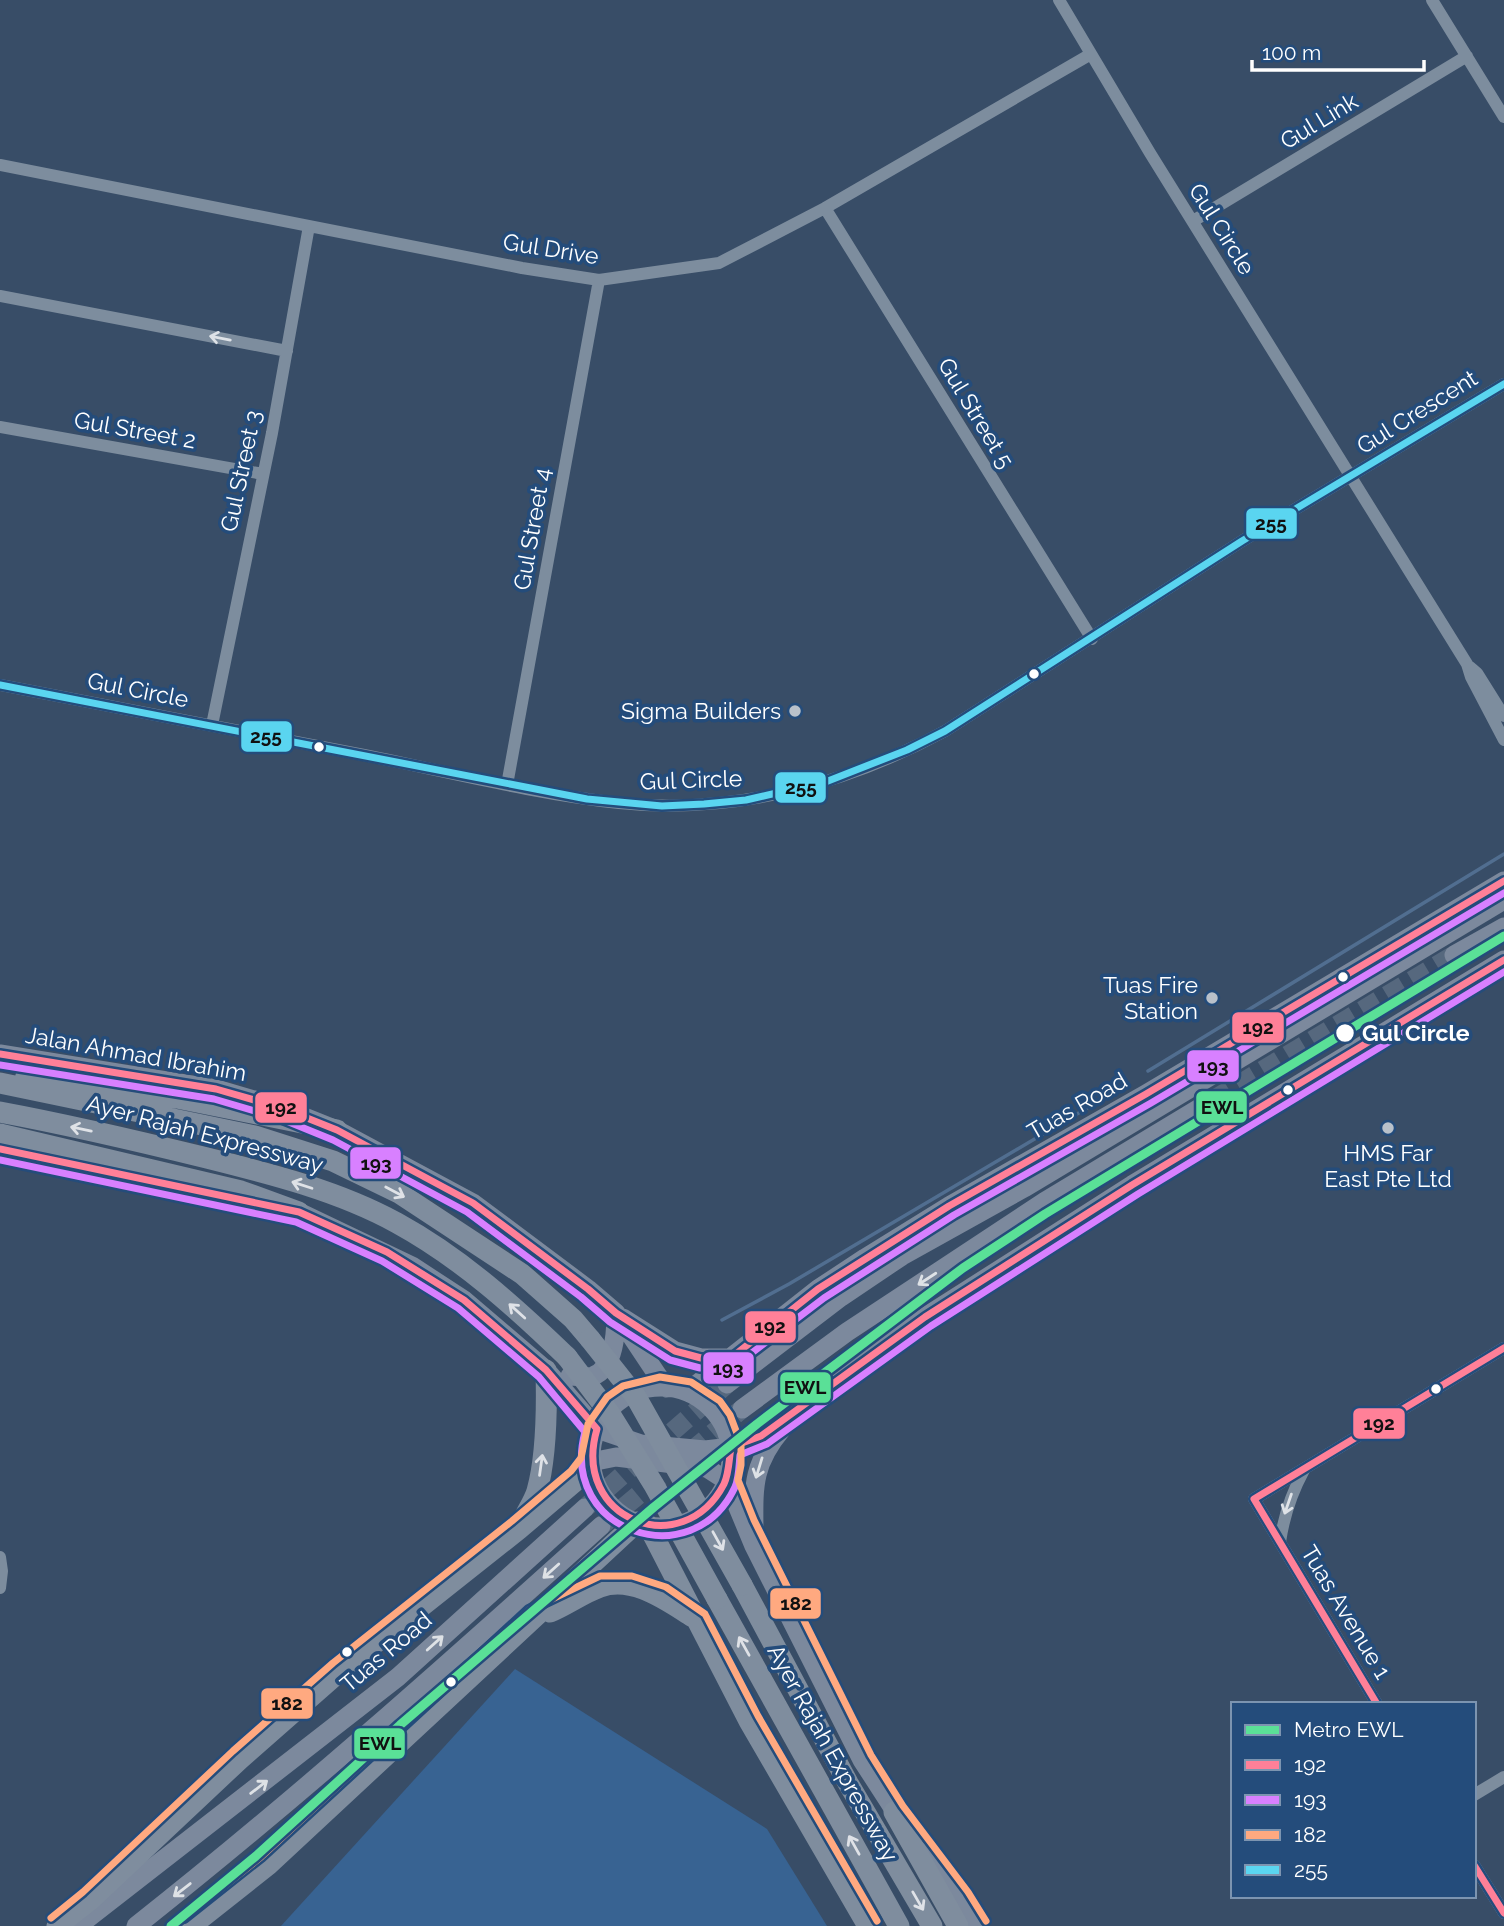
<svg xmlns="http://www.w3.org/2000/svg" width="1504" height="1926" font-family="Raleway,sans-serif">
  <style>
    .green { fill: #386392 }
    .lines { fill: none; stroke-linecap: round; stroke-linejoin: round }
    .stream { stroke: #516e90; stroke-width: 3.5 }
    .primary-tunnel { stroke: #56687e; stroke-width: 19; stroke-dasharray: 19 10; stroke-linecap: butt }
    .minor { stroke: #7d8d9e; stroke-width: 12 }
    .primary { stroke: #7c899d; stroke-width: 19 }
    .motorway { stroke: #7f8d9e; stroke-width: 21 }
    .rail { stroke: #7f8d9e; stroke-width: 3.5; stroke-dasharray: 12 5; stroke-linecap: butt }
    .motorway-bridge { stroke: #7f8d9e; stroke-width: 21 }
    .bus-1-casing { stroke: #244c7b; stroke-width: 12 }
    .bus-2-casing { stroke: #244c7b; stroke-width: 12 }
    .bus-3-casing { stroke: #244c7b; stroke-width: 12 }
    .bus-4-casing { stroke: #244c7b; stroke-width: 12 }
    .bus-1 { stroke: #ff8098; stroke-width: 7 }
    .bus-2 { stroke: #d880ff; stroke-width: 7 }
    .bus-3 { stroke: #ffa980; stroke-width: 7 }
    .bus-4 { stroke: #5ad5f0; stroke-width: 7 }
    .metro-1-casing { stroke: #244c7b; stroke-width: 14 }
    .metro-1 { stroke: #5ae097; stroke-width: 9 }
    .oneway { stroke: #dee2e7 }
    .oneway2 { stroke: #dfe2e7 }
    .oneway3 { stroke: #dee2e6 }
    .bus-dot { fill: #fff; stroke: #244c7b; stroke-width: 2.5 }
    .poi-dot { fill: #b9c1ca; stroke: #244c7b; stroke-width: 2.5 }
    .labels { text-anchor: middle; stroke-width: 7; stroke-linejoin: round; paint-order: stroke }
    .street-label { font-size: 23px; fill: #fff; stroke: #244c7b }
    .poi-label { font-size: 23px; fill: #fff; stroke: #244c7b; text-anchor: end }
    .stop-label { font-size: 23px; font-weight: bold; fill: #fff; stroke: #244c7b; text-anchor: start }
    .line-badge { stroke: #244c7b; stroke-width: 2.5 }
    .pale-badge-label { font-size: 19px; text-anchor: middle; font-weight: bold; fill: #111 }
  </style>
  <rect width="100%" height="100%" fill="#384d67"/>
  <path class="green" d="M515 1669 767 1829 827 1926H281Z"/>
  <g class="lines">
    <path class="stream" d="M1148 1071 1504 854
      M722 1320 789 1284 1126 1085"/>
    <path class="primary-tunnel" d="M1213 1100 1454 955
      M585 1508 727 1384
      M601 1526 742 1409"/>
    <path class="minor" d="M1059 0 1150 153 1467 664 1471 677 1504 740
      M1432 0 1504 117
      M0 165 522 268 599 280 719 263 825 208 1091 54
      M825 208 1092 639
      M1193 221 1467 56
      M0 296 287 351
      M0 427 263 474
      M1470 667 1477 673 1504 716
      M0 685C121 709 243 731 364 755 449 772 534 794 619 803 733 815 845 785 945 731L1242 541 1504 384
      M212 725 272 433 309 226
      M507 785 599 280
      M1280 1542C1284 1515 1291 1494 1304 1470
      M0 1557 2 1571 0 1588
      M1377 1704 1254 1499 1504 1348
      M1474 1795 1504 1777
      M1474 1865 1504 1913"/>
    <path class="primary" d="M1454 955 1504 927
      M0 1054 216 1089 282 1108 337 1130 473 1203 588 1289 616 1313 666 1388
      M0 1149 179 1186
      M284 1209 299 1212 412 1266 464 1300 546 1370 597 1429 641 1444 705 1450 731 1447 761 1436 925 1317 1132 1185 1504 960
      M623 1318 675 1351 701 1358H731
      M570 1376C577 1376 587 1378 593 1376 615 1368 616 1331 616 1313
      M727 1384 841 1297 902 1256 1024 1188 1504 900
      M591 1457a70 70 0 1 1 140 0a70 70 0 1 1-140 0Z
      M687 1392 818 1289 865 1258 949 1206 1146 1094 1504 881
      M742 1409 847 1332 1044 1202 1213 1100
      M591 1462 616 1457 707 1468 727 1481
      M727 1481 754 1546 862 1760 904 1825
      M754 1538C754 1490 750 1467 782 1429
      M924 1852 960 1898 977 1926
      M78 1926 398 1677 585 1508
      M136 1926C297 1799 449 1663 601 1526"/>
    <path class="motorway" d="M26 1076 177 1098 337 1130
      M0 1083 255 1136 333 1161 399 1193 522 1274 573 1319 590 1339
      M0 1112C70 1125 138 1141 207 1158 271 1174 339 1191 397 1223 461 1258 515 1307 567 1357
      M0 1134 241 1191 299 1212
      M523 1520C527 1511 534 1501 537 1491 547 1455 547 1407 546 1370
      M648 1525 749 1721 868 1926
      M742 1585 848 1783 932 1926
      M717 1599 899 1926
      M550 1612C567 1605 583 1593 600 1587 633 1575 667 1601 693 1617
      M894 1812 958 1926
      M57 1926 90 1900 240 1759 340 1671 519 1529 579 1478 591 1462
      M191 1926 268 1865 637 1522"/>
    <path class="rail" d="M969 1209 1070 1155 1504 897"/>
    <path class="motorway-bridge" d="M590 1339 636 1397 742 1585
      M567 1357 610 1414 654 1485 717 1599"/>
    <g class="bus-1-casing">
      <path id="bus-1" d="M0 1054 216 1089 282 1108 337 1130 473 1203 588 1289 616 1313 675 1351 701 1358H731L818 1289 949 1206 1146 1094 1504 881
        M0 1149 299 1212 387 1252 464 1300 546 1370 597 1429C570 1520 683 1563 724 1484 729 1474 729 1459 731 1447L761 1436 925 1317 1132 1185 1504 960
        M1254 1499 1504 1348
        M1254 1499 1377 1704
        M1474 1865 1504 1913"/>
    </g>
    <g class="bus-2-casing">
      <path id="bus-2" d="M0 1065 214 1099 279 1118 333 1140 467 1212 581 1297 610 1322 670 1360 700 1368H732L824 1298 954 1215 1151 1103 1504 893
        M0 1160 296 1222 382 1261 458 1308 539 1377 585 1432C558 1532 693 1577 735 1487 739 1478 739 1465 740 1455L767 1444 931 1326 1138 1194 1504 972"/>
    </g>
    <g class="bus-3-casing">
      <path id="bus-3" d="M51 1918 83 1892 233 1751 333 1663 512 1521 571 1471 581 1458 588 1424 607 1397 623 1386 660 1377 691 1382 720 1401 730 1415 741 1444V1465L738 1480 754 1520 871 1755 903 1806 968 1892 986 1921
        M184 1918 261 1857 529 1610 600 1576H632L666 1587 705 1614 758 1716 877 1921"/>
    </g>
    <g class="bus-4-casing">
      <path id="bus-4" d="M0 685 587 799 662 806 704 804 746 800 828 781 907 750 945 731 1242 541 1504 384"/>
    </g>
    <use href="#bus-1" class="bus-1"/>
    <use href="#bus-2" class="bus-2"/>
    <use href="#bus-3" class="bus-3"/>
    <use href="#bus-4" class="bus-4"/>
    <g class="metro-1-casing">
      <path id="metro-1" d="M171 1926 256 1856 400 1725 654 1507 757 1424 963 1268 1045 1214 1504 936"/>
    </g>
    <use href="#metro-1" class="metro-1"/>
  </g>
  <defs><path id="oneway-shaft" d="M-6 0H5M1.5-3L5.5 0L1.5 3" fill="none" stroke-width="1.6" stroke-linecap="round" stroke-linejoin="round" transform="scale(1.75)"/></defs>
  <g class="oneway">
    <use href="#oneway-shaft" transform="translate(220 338) rotate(-169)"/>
    <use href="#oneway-shaft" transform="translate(1288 1504) rotate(109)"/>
  </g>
  <g class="oneway2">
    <use href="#oneway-shaft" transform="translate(81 1129) rotate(-168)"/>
    <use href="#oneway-shaft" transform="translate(302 1185) rotate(-162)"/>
    <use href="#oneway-shaft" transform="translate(395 1192) rotate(28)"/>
    <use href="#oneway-shaft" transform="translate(517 1311) rotate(-138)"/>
    <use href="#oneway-shaft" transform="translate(541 1465) rotate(-82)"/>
    <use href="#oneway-shaft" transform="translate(718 1541) rotate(61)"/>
    <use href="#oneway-shaft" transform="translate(744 1646) rotate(-119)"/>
    <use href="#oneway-shaft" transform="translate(854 1845) rotate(-119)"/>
    <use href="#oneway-shaft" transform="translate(918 1901) rotate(60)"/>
  </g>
  <g class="oneway3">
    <use href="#oneway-shaft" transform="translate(927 1279) rotate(147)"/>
    <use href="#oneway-shaft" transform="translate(759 1468) rotate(107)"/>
    <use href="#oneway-shaft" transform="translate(551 1571) rotate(138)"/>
    <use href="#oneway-shaft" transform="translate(435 1643) rotate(-42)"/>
    <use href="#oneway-shaft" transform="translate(259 1787) rotate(-38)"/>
    <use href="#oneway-shaft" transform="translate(182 1890) rotate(142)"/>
  </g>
  <g class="bus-dot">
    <circle cx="1034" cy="674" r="6"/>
    <circle cx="319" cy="747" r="6"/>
    <circle cx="1343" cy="977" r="6"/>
    <circle cx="1345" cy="1033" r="10"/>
    <circle cx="1288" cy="1090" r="6"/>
    <circle cx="1436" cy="1389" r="6"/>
    <circle cx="347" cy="1652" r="6"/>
    <circle cx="451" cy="1682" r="6"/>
  </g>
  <g class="poi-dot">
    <circle cx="795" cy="711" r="7"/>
    <circle cx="1212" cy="998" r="7"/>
    <circle cx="1388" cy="1128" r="7"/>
  </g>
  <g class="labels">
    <g class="street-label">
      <text transform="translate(1319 121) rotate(-31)" y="8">Gul Link</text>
      <text transform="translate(1222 229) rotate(58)" y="8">Gul Circle</text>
      <text transform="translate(551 249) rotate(9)" y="8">Gul Drive</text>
      <text transform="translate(1417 412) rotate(-32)" y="8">Gul Crescent</text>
      <text transform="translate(976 413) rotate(59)" y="8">Gul Street 5</text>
      <text transform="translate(135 430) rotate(10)" y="8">Gul Street 2</text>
      <text transform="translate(241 471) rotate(-78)" y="8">Gul Street 3</text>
      <text transform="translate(532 529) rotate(-80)" y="8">Gul Street 4</text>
      <text transform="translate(138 690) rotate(11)" y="8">Gul Circle</text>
      <text transform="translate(691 780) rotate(-2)" y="8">Gul Circle</text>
      <text transform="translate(136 1054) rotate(10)" y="8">Jalan Ahmad Ibrahim</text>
      <text transform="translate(1077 1106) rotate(-30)" y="8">Tuas Road</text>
      <text transform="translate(205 1134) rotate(15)" y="8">Ayer Rajah Expressway</text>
      <text transform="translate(1346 1612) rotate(59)" y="8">Tuas Avenue 1</text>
      <text transform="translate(386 1652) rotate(-40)" y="8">Tuas Road</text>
      <text transform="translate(833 1753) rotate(61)" y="8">Ayer Rajah Expressway</text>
    </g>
    <g class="poi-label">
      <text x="781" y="719">Sigma Builders</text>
      <text x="1198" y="993">Tuas Fire<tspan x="1198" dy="26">Station</tspan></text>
      <text x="1388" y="1161" text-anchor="middle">HMS Far<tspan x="1388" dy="26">East Pte Ltd</tspan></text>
    </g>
    <g class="stop-label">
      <text x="1362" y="1041">Gul Circle</text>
    </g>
  </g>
  <g class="line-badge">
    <rect x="1245" y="507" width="53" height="33" rx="7" fill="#5ad5f0"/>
    <rect x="240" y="720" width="53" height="33" rx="7" fill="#5ad5f0"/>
    <rect x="774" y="771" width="53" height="33" rx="7" fill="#5ad5f0"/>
    <rect x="1231" y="1011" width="54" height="33" rx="7" fill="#ff8098"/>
    <rect x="1186" y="1049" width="54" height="34" rx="7" fill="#d880ff"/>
    <rect x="1195" y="1090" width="53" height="34" rx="7" fill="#5ae097"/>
    <rect x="254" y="1091" width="54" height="33" rx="7" fill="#ff8098"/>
    <rect x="349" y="1146" width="53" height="34" rx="7" fill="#d880ff"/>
    <rect x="744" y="1310" width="53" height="34" rx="7" fill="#ff8098"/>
    <rect x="702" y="1351" width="53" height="34" rx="7" fill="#d880ff"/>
    <rect x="779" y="1371" width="53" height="33" rx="7" fill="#5ae097"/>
    <rect x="1352" y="1407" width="54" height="33" rx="7" fill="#ff8098"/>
    <rect x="769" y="1587" width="53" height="33" rx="7" fill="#ffa980"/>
    <rect x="260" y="1687" width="54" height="33" rx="7" fill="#ffa980"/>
    <rect x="353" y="1727" width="53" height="33" rx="7" fill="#5ae097"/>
  </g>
  <g class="pale-badge-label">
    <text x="1271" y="530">255</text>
    <text x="266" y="743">255</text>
    <text x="801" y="794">255</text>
    <text x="1258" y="1034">192</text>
    <text x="1213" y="1073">193</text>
    <text x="1222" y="1114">EWL</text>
    <text x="281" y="1114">192</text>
    <text x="376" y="1170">193</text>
    <text x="770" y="1333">192</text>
    <text x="728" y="1375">193</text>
    <text x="805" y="1394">EWL</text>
    <text x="1379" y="1430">192</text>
    <text x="796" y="1610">182</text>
    <text x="287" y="1710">182</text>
    <text x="380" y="1750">EWL</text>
  </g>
  <rect x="1231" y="1702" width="245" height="196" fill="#244c7b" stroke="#7c94b0" stroke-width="2"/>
  <rect x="1245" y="1725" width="35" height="10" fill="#5ae097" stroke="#7c94b0" stroke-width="2"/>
  <text x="1294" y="1737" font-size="21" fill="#ffffff">Metro EWL</text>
  <rect x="1245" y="1760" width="35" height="10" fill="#ff8098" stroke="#7c94b0" stroke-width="2"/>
  <text x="1294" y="1772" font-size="21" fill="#ffffff">192</text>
  <rect x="1245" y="1795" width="35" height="10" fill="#d880ff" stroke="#7c94b0" stroke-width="2"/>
  <text x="1294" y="1807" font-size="21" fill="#ffffff">193</text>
  <rect x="1245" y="1830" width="35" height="10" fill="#ffa980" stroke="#7c94b0" stroke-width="2"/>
  <text x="1294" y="1842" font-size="21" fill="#ffffff">182</text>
  <rect x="1245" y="1865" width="35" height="10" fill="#5ad5f0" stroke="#7c94b0" stroke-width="2"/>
  <text x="1294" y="1877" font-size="21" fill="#ffffff">255</text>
  <path d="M1252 60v10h172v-10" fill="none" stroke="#ffffff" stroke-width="3.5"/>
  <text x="1262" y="60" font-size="21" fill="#ffffff" stroke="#244c7b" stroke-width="5" paint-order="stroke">100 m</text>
</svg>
